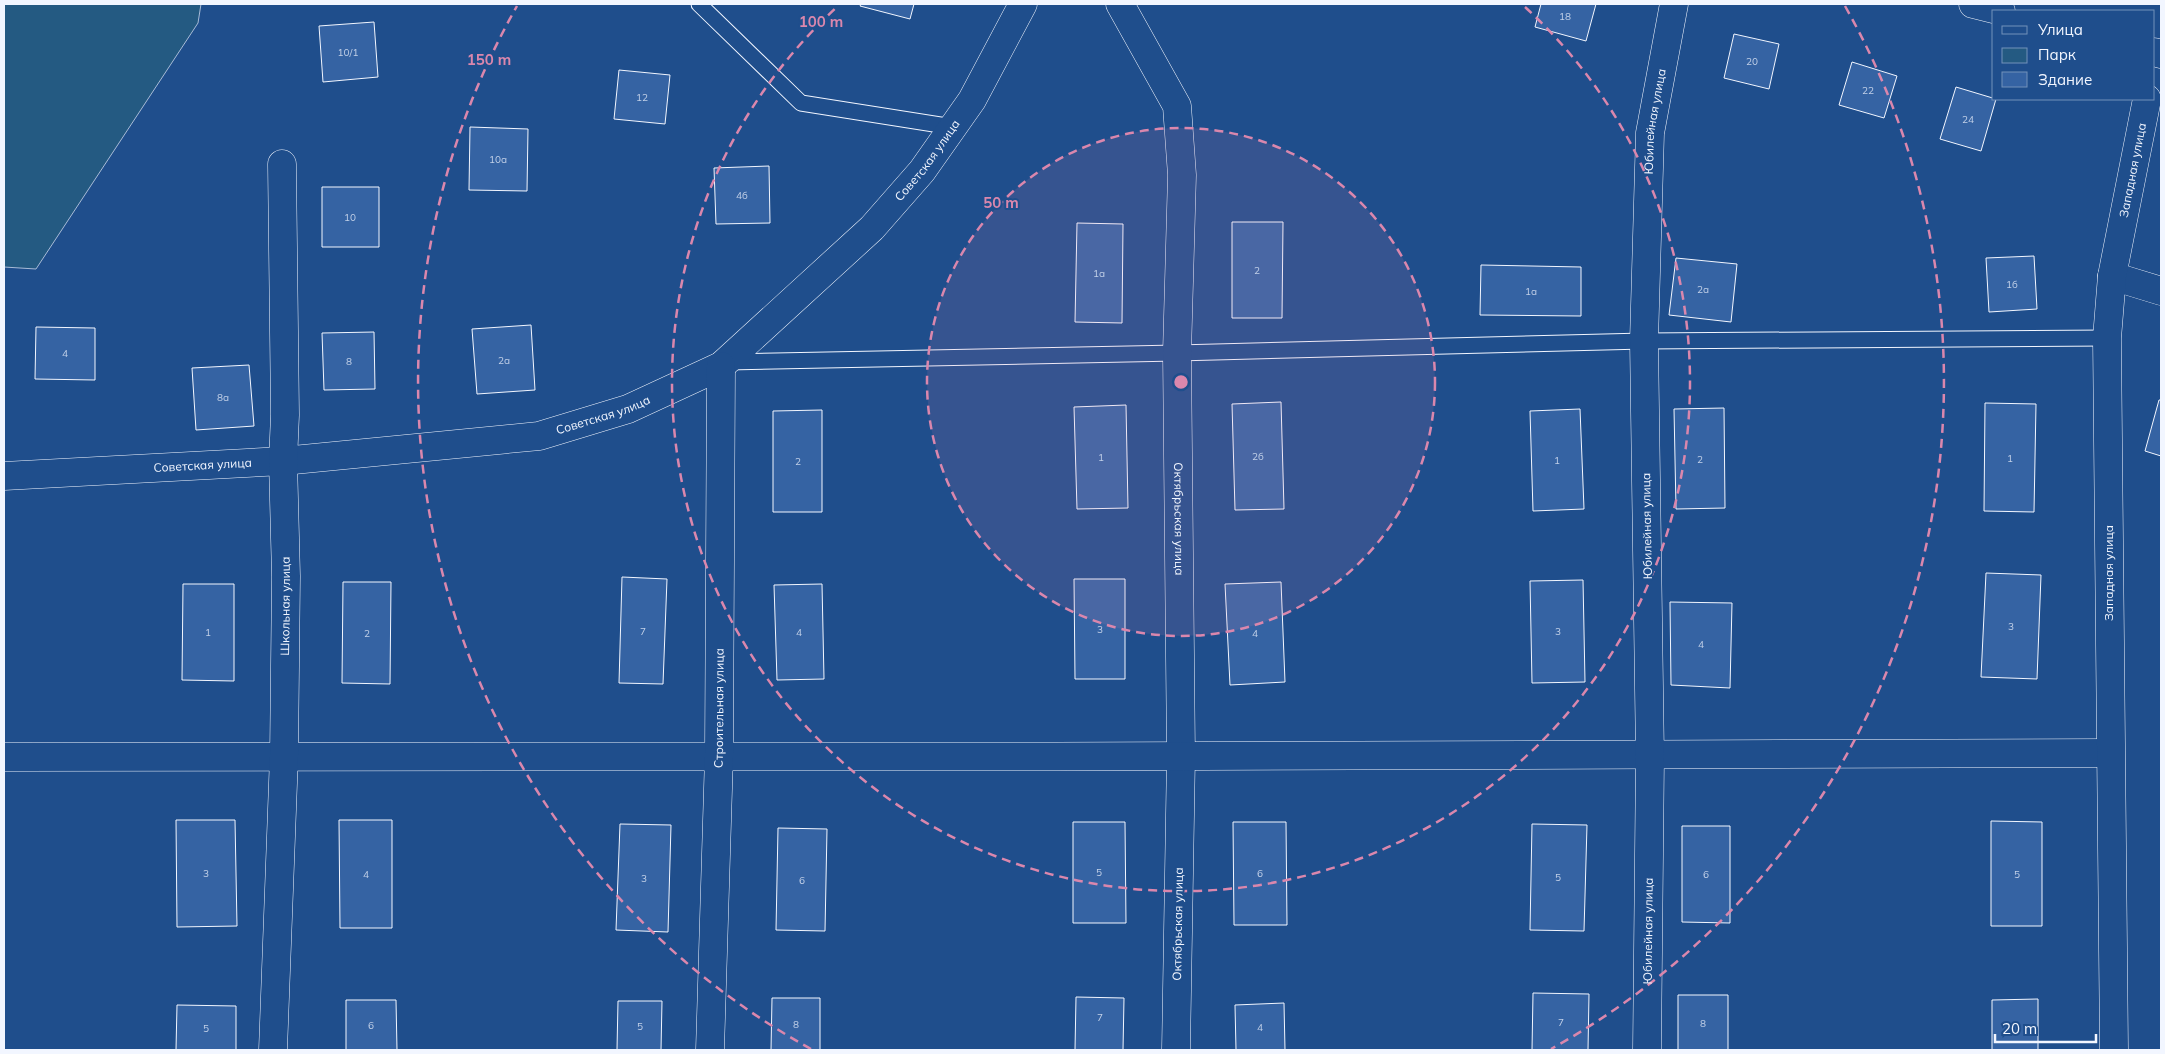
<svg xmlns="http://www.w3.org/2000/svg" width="2165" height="1054" font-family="Mulish,sans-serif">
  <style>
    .green { fill: #245a82; stroke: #a8bbd7 }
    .building { fill: #3563a3; stroke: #f2f6ff }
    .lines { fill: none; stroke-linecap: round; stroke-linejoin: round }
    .service-casing { stroke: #f2f6ff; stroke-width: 17 }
    .minor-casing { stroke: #f2f6ff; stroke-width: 29 }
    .tertiary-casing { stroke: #f2f6ff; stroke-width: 29 }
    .service { stroke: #1f4e8c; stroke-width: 15 }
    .minor { stroke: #1f4e8c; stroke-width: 28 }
    .tertiary { stroke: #1f4e8c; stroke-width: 28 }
    .ring { fill: none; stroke: #da87ad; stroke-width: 2.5; stroke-dasharray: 9 6 }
    .labels { text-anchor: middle; stroke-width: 4; stroke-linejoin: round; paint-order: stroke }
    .number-label { font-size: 10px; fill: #c3d1e8 }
    .street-label { font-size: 12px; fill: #f2f6ff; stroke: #1f4e8c }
    .centre { fill: #da87ad; stroke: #1f4e8c; stroke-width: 2.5 }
    .ring-label { font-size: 15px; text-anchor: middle; font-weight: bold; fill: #da87ad; stroke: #1f4e8c; stroke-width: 4; stroke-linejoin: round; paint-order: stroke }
  </style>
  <rect width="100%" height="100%" fill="#1f4e8c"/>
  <path class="green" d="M4 4H201L198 23 36 269 4 267Z"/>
  <path class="building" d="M861 4H914L910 19 860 6Z
    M1541 4H1596L1586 41 1535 27Z
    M374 22 378 77 323 82 319 26Z
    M1734 34 1779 44 1769 89 1724 78Z
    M1852 62 1897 76 1884 118 1839 105Z
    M619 70 670 75 665 124 614 119Z
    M1956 87 1996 99 1981 151 1940 139Z
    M470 127 528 129 527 191 469 190Z
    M769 166 770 223 716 224 714 168Z
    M322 187H379V247H322Z
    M1232 222H1283L1282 318H1232Z
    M1077 223 1123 224 1122 323 1075 322Z
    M2034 256 2037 309 1989 312 1986 258Z
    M1676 258 1737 264 1731 322 1669 315Z
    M1481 265 1581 267V316L1480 315Z
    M531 325 535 390 477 394 472 329Z
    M36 327 95 328V380L35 379Z
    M374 332 375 389 324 390 322 333Z
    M249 365 254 426 196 430 192 368Z
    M2159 400H2161V456L2145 451Z
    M1281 402 1284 509 1235 510 1232 404Z
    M1985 403 2036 404 2034 512 1984 511Z
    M1126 405 1128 508 1077 509 1074 407Z
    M1724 408 1725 508 1676 509 1674 409Z
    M1580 409 1584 509 1533 511 1530 411Z
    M822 410V512H773V411Z
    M1986 573 2041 575 2037 679 1981 677Z
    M622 577 667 579 663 684 619 683Z
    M1074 579H1125V679H1075Z
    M1583 580 1585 682 1532 683 1530 581Z
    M343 582H391L390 684 342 683Z
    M1281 582 1285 682 1230 685 1225 584Z
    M183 584H234V681L182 680Z
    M822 584 824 679 777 680 774 585Z
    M1670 602 1732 603 1730 688 1671 685Z
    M176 820H235L237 926 177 927Z
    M339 820H392V928H340Z
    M1991 821 2042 822V926H1991Z
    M1073 822H1125L1126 923H1073Z
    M1233 822H1286L1287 925H1234Z
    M620 824 671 825 668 932 616 930Z
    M1532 824 1587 825 1584 931 1530 930Z
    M1682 826H1730V923L1682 922Z
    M778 828 827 829 825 931 776 930Z
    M1533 993 1589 994 1588 1050H1532Z
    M1678 995H1728V1050H1678Z
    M1076 997 1124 998 1123 1050H1075Z
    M772 998H820V1050H771Z
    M2038 999V1050H1992V1000Z
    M346 1000H396L397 1050H346Z
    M618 1001H662L661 1050H617Z
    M1284 1003 1285 1050H1236L1235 1005Z
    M177 1005 236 1006V1050H176Z"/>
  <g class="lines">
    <g class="service-casing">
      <path id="service" d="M699 4 801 103 953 127
        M727 362 1177 353 1644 341 2107 338"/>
    </g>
    <g class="minor-casing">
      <g id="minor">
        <path id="s1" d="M1120 4 1177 106 1182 175 1177 353 1181 756 1176 1050"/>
        <path d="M2112 276 2161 291"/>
        <path id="s2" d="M4 476 283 461 539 436 628 409 721 366 872 228 922 171 972 100 1023 4"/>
        <path d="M4 757C706 755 1408 759 2110 753"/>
        <path id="s3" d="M273 1050 284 756 286 576 283 461 285 415 282 164"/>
        <path id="s4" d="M710 1050 719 756 721 366"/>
        <path id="s5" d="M1647 1050 1650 757 1644 341 1650 133 1674 4"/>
        <path id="s6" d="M2114 1050 2107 338 2112 276 2147 99"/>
      </g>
    </g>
    <g class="tertiary-casing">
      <path id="tertiary" d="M1973 4 2001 11
        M2154 52 2161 54"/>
    </g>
    <use href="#service" class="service"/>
    <use href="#minor" class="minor"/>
    <use href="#tertiary" class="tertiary"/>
  </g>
  <circle cx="1181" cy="382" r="254" fill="#da87ad" fill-opacity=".12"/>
  <g class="ring">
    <circle cx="1181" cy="382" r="254"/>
    <path d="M1525 7A509 509 0 1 1 837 7"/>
    <path d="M811 1049A763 763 0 0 1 517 6M1845 6A763 763 0 0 1 1551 1049"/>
  </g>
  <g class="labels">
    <g class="number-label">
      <text x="1565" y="20">18</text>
      <text x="348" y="56">10/1</text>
      <text x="1752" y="65">20</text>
      <text x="1868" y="94">22</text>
      <text x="642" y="101">12</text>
      <text x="1968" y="123">24</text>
      <text x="498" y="163">10а</text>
      <text x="742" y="199">4б</text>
      <text x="350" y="221">10</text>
      <text x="1257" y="274">2</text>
      <text x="1099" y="277">1а</text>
      <text x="2012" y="288">1б</text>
      <text x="1703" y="293">2а</text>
      <text x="1531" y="295">1а</text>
      <text x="65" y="357">4</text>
      <text x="504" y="364">2а</text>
      <text x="349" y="365">8</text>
      <text x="223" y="401">8а</text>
      <text x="1258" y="460">2б</text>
      <text x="1101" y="461">1</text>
      <text x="2010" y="462">1</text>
      <text x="1700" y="463">2</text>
      <text x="1557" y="464">1</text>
      <text x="798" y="465">2</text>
      <text x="2011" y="630">3</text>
      <text x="1100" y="633">3</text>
      <text x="643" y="635">7</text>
      <text x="1558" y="635">3</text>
      <text x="208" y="636">1</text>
      <text x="799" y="636">4</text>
      <text x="367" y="637">2</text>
      <text x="1255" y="637">4</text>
      <text x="1701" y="648">4</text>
      <text x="1099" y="876">5</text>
      <text x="206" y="877">3</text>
      <text x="1260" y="877">6</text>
      <text x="366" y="878">4</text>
      <text x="1706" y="878">6</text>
      <text x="2017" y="878">5</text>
      <text x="1558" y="881">5</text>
      <text x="644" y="882">3</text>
      <text x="802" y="884">6</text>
      <text x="1100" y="1021">7</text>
      <text x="1561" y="1026">7</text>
      <text x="1703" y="1027">8</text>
      <text x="796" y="1028">8</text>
      <text x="371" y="1029">6</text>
      <text x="640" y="1030">5</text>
      <text x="1260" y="1031">4</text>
      <text x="206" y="1032">5</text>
    </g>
    <g class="street-label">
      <text dy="4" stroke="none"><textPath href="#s5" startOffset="929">Юбилейная улица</textPath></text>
      <text dy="4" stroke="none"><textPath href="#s2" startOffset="1024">Советская улица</textPath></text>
      <text dy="4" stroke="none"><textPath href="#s6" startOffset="882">Западная улица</textPath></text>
      <text dy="4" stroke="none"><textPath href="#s2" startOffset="604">Советская улица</textPath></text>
      <text dy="4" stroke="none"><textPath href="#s2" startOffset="199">Советская улица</textPath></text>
      <text dy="4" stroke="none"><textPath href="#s1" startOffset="530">Октябрьская улица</textPath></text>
      <text transform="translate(1647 526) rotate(-91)" y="4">Юбилейная улица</text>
      <text transform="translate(2109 573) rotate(-90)" y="4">Западная улица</text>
      <text dy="4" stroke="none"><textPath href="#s3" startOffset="444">Школьная улица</textPath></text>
      <text dy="4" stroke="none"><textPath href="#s4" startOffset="342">Строительная улица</textPath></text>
      <text transform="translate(1178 924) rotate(-89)" y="4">Октябрьская улица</text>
      <text dy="4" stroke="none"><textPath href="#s5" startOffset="119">Юбилейная улица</textPath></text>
    </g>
  </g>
  <circle cx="1181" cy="382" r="8" class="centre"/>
  <g class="ring-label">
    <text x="821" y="27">100 m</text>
    <text x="489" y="65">150 m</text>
    <text x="1001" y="208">50 m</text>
  </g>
  <rect width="2165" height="1054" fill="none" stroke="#f2f6ff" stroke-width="10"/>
  <rect x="1992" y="10" width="162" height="90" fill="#1f4e8c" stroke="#7391ba"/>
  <rect x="2002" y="26" width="25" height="8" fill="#1f4e8c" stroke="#7391ba"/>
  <text x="2038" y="35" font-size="15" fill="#f2f6ff">Улица</text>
  <rect x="2002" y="48" width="25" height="15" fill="#245a82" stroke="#7391ba"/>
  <text x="2038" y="60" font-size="15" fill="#f2f6ff">Парк</text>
  <rect x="2002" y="72" width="25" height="15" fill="#3563a3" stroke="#7391ba"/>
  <text x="2038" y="85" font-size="15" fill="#f2f6ff">Здание</text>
  <path d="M1995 1034v8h101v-8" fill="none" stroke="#f2f6ff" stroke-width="2.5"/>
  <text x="2002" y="1034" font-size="15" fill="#f2f6ff" stroke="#1f4e8c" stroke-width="4" paint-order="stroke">20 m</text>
</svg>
